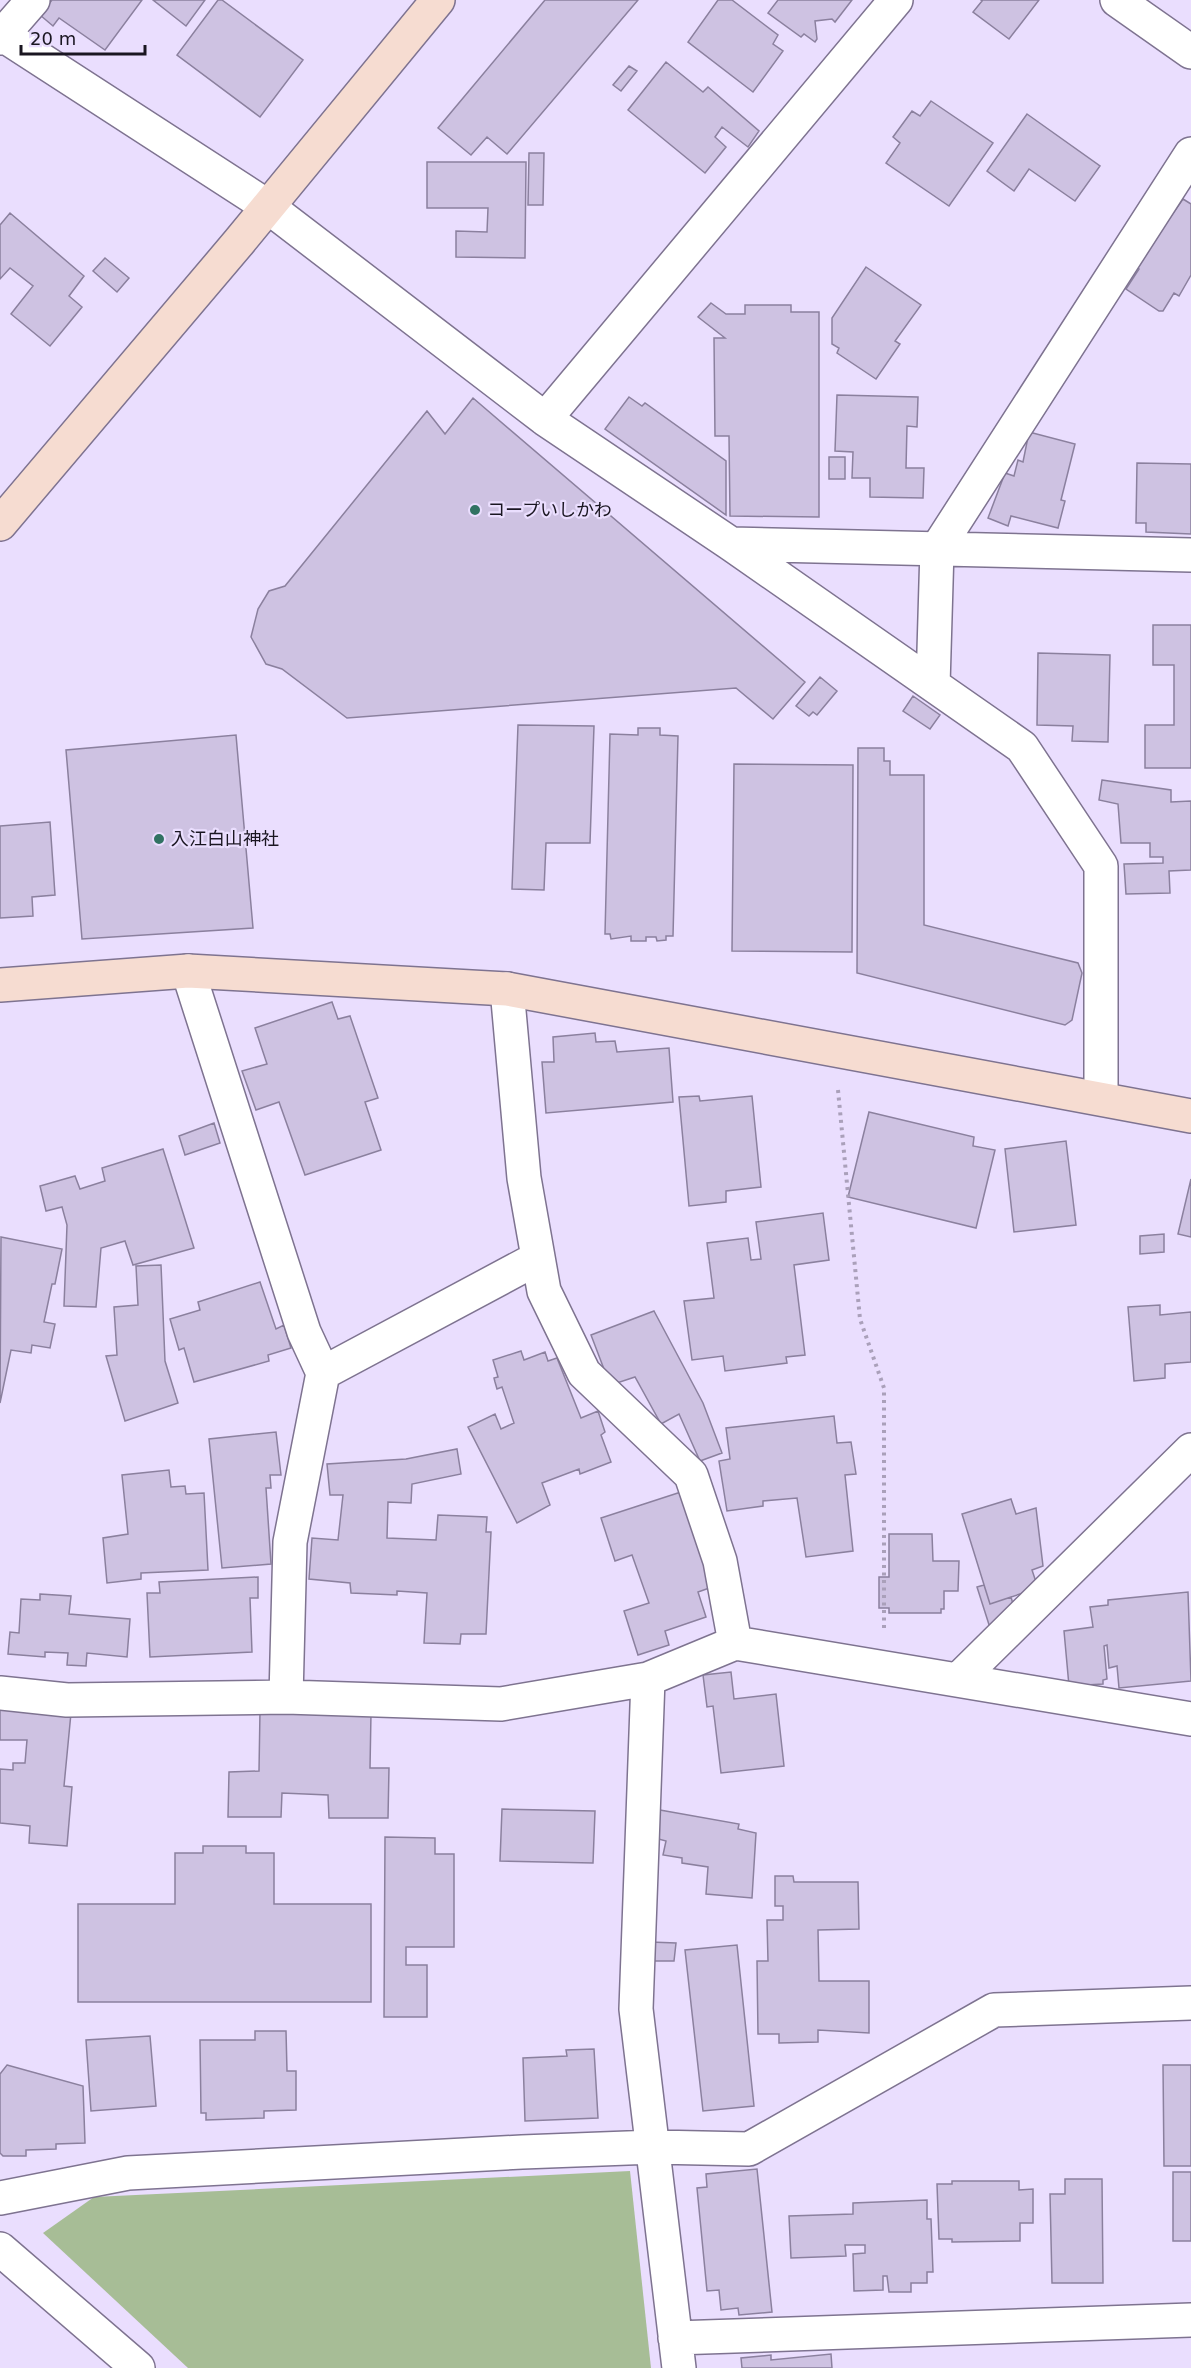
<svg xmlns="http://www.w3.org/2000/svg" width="1191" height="2368" font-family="'DejaVu Sans','Noto Sans JP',sans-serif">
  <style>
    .park { fill: #a7bd96 }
    .building { fill: #cec2e2; stroke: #8b809e; stroke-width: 1.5 }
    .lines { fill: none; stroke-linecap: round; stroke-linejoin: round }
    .street-casing { stroke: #7e7390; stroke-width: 36 }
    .secondary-casing { stroke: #7e7390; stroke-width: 36 }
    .path { stroke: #aaa0ba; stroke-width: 4; stroke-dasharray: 3 4.5; stroke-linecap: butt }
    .street { stroke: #fff; stroke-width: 33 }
    .secondary { stroke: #f6dcd1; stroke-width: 33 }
    .poi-dot { fill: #317262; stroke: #eadefe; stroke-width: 2 }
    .labels { text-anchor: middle; stroke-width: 4.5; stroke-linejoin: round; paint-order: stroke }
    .poi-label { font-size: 18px; fill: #1a1621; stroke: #eadefe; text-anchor: start }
  </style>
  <rect width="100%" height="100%" fill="#eadefe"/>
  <path class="park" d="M630 2171 651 2368H188L43 2233 94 2197Z"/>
  <path class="building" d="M52 0H142L105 50 59 18 53 26 40 15Z
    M153 0H205L186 26Z
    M218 0H222L303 60 260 117 177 55Z
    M545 0H638L507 154 487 137 471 155 438 128Z
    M718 0H732L778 35 773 44 783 51 753 92 688 42Z
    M778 0H852L835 22 832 19 815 21 817 39 815 42 804 34 801 37 768 13Z
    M981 0H1039L1009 39 973 12 982 1Z
    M666 62 703 92 708 87 759 131 748 147 722 127 715 137 726 147 705 173 628 110Z
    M629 66 637 71 621 91 613 85Z
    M931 101 993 143 949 206 886 163 900 143 893 137 912 111 920 116Z
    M1027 114 1100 166 1075 201 1029 169 1014 191 987 171Z
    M529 153H544L543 205H528Z
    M427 162H526L525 258 456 257V231L487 232 488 208H427Z
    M1183 199 1191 204V275L1179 296 1174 293 1163 311H1159L1126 289 1139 269 1135 267Z
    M10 213 84 276 69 296 82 307 50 346 11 314 33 286 10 268 0 279V225Z
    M105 258 129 278 117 292 93 271Z
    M866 267 921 305 895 341 900 344 876 379 837 353 839 348 832 344V318Z
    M711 303 726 314H745V305H791V312H819V517L730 516 729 436H715L714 338H725L698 317Z
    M837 395 918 397 917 427 907 426 906 468H924L923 498 870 497V478H852L853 452 835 451Z
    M629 397 642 406 645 403 726 461V515L605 429Z
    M473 398 805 682 773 719 736 688 347 718 282 669 266 664 251 637 258 609 269 591 285 586 427 411 445 434Z
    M1029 432 1075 444 1061 500 1065 501 1058 528 1011 516 1008 526 988 518 1005 473 1014 476 1018 460 1023 462Z
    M829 457H845V479H829Z
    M1137 463 1191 464V534L1146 532V523H1136Z
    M1153 625H1191V768H1145V725H1174V665H1153Z
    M1038 653 1110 655 1108 742 1072 741 1073 726 1037 725Z
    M820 677 837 691 817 715 813 712 809 716 796 706Z
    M913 696 940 715 930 729 903 711Z
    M518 725 594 726 590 843H546L544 890 512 889Z
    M638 728H660V735L678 736 673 936H666V940L657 941 656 937H646V941H631V936L611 939 610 934H605L610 734 638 735Z
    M236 735 253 928 82 939 66 750Z
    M858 748H884V761H890V775H924V925L1078 963 1082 973 1072 1020 1065 1025 857 973Z
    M734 764 853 765 852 952 732 951Z
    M1102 780 1171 790V802L1191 801V870L1169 871 1170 893 1126 894 1124 864 1163 863V857H1150V843H1121L1118 804 1099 800Z
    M50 822 55 895 32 897 33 916 0 918V826Z
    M332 1002 338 1019 350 1016 378 1098 365 1102 381 1150 305 1175 279 1102 256 1110 242 1071 267 1064 255 1028Z
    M595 1033 596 1042 615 1041 617 1052 669 1048 673 1102 546 1113 542 1062H554L553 1037Z
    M699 1096 700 1101 752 1096 761 1187 726 1191V1202L689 1206 679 1097Z
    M869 1112 974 1137 973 1146 995 1150 976 1228 848 1197Z
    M214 1123 220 1143 185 1155 179 1136Z
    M1066 1141 1076 1225 1014 1232 1005 1149Z
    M163 1149 194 1248 133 1265 125 1241 101 1248 96 1307 64 1306 67 1225 62 1207 46 1211 40 1186 75 1176 80 1189 105 1181 102 1168Z
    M1191 1179V1237L1178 1234Z
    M823 1213 829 1260 794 1265 805 1355 786 1357 787 1363 725 1371 723 1356 692 1360 684 1301 714 1298 707 1243 748 1238 751 1260 761 1259 756 1222Z
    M1164 1234V1252L1140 1254V1236Z
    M1 1237 62 1249 55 1284H52L44 1322 55 1324 50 1348 32 1345 31 1353 11 1350 0 1403Z
    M161 1265 165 1361 178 1403 125 1421 106 1356 117 1355 114 1307 138 1305 136 1266Z
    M260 1282 276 1329 284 1325 291 1348 268 1355 269 1361 194 1382 184 1348 179 1350 170 1319 200 1310 198 1302Z
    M1160 1305V1315L1191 1312V1362L1165 1364V1378L1134 1381 1128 1307Z
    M654 1311 703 1403 722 1453 700 1461 679 1414 661 1424 635 1377 614 1384 607 1377 591 1335Z
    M521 1351 524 1360 545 1352 548 1361 557 1358 581 1418 598 1411 605 1432 601 1435 611 1462 580 1474 579 1469 542 1483 550 1505 517 1523 468 1427 495 1414 501 1429 514 1423 502 1387 497 1389 495 1382 494 1378 498 1377 493 1360Z
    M834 1416 837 1443 851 1442 856 1474 845 1475 853 1551 806 1557 797 1498 763 1501V1506L727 1511 719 1461 730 1459 726 1428Z
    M276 1432 281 1475H270L271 1488H266L271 1564 222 1568 209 1439Z
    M457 1449 461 1474 412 1484 411 1503 388 1502 387 1538 436 1540 438 1515 487 1517 486 1532H491L486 1634H461L460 1644 424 1643 427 1593 397 1591V1595L351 1593 350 1583 309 1579 312 1538 338 1540 343 1495H330L327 1464 406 1459Z
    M169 1470 171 1487 185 1486 186 1494 204 1493 208 1570 141 1573V1579L107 1583 103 1538 128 1534 122 1475Z
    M169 1470 171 1487 185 1486 186 1494 204 1493 208 1570 141 1573V1579L107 1583 103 1538 128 1534 122 1475Z
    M684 1491 715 1586 698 1592 706 1617 665 1631 669 1645 638 1655 624 1611 649 1603 632 1555 615 1561 601 1518Z
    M1011 1499 1016 1514 1036 1508 1043 1566 1032 1570 1038 1588 990 1604 962 1514Z
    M889 1534H932L933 1561H959L958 1591H944V1609H941V1613H889V1608H879V1577H889Z
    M258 1577V1598H250L252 1652 150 1657 147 1593H160L159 1582Z
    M984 1585 990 1604 1011 1597 1015 1611 992 1634 977 1587Z
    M1188 1592 1191 1681 1119 1688 1117 1666 1109 1668 1107 1645 1104 1646 1107 1679 1103 1680V1684L1069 1686 1064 1631 1093 1627 1090 1607 1108 1605V1600Z
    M40 1594 71 1596 69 1614 130 1619 127 1657 87 1653 86 1666 67 1665 68 1653 45 1652V1657L8 1654 10 1632 19 1633 21 1599 40 1600Z
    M731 1672 734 1699 776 1694 784 1766 721 1773 713 1706 707 1707 703 1675Z
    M0 1706 71 1713 64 1786 72 1787 67 1846 29 1843 30 1826 0 1823V1769L13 1770V1763H25L27 1740H0Z
    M260 1711 371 1713 370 1768H389L388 1818H329L328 1795 282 1793 281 1817H228L229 1772 259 1771Z
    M502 1809 595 1811 593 1863 500 1861Z
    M660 1810 739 1824 738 1829 756 1833 752 1898 706 1894 708 1867 682 1863V1858L663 1855 666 1841 655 1838Z
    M385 1837 435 1838V1854H454V1947H406V1965H427V2017H384Z
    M203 1846H246V1853H274V1904H371V2002H78V1904H175V1853H203Z
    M775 1876H793L794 1882H858L859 1929 818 1930 819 1981H869V2033L818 2030V2042L779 2043V2034H758L757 1961H768L767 1920H783V1906H775Z
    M650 1942 676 1943 674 1961H649Z
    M737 1945 754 2106 703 2111 685 1950Z
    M737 1945 754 2106 703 2111 685 1950Z
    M255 2031H286L287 2071H296V2110L264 2111V2118L206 2120V2113H201L200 2040H255Z
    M150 2036 156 2106 91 2111 86 2040Z
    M594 2049 598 2118 525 2121 523 2058 567 2056 566 2050Z
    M7 2065 83 2086 85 2143 56 2144V2149L26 2150V2156H3L0 2153V2074Z
    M1163 2065H1191V2166H1164Z
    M757 2169 772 2312 739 2315 738 2308 721 2310 719 2290 707 2291 697 2188 707 2187 706 2174Z
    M757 2169 772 2312 739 2315 738 2308 721 2310 719 2290 707 2291 697 2188 707 2187 706 2174Z
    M1173 2172H1191V2241H1173Z
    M1065 2179H1102L1103 2283H1052L1050 2194H1065Z
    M952 2181H1019V2190L1033 2189V2223H1020V2241L952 2242V2239H939L937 2184H952Z
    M927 2200V2219H931L933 2272H927V2283H911V2292H889L887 2276H883V2290L854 2291 853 2254 865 2253V2245H845L846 2256 791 2258 789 2216 853 2214V2203Z
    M831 2354 832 2368H742L741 2358 771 2355V2360Z"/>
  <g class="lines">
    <g class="street-casing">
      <path id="street" d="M1117 0 1191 52
        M0 33 267 206 545 419 731 544 1022 747 1101 866V1098
        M0 38 33 0
        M545 419 896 0
        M731 544 1191 555
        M933 685 937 549 1191 154
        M188 971 304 1332 323 1373 290 1542 286 1697
        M507 989 524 1178 544 1291 584 1373 691 1475 720 1561 735 1643
        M323 1373 538 1258
        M648 1679 636 2009 679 2368
        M958 1680 1191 1450
        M0 1693 67 1700 286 1697 501 1704 648 1679 735 1643 1191 1719
        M0 2198 128 2173 522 2152 654 2147 749 2149 994 2010 1191 2003
        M0 2249 138 2368
        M675 2338 1191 2320"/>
    </g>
    <g class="secondary-casing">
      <path id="secondary" d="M0 524 239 242 438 0
        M0 985 188 971 507 989 1191 1116"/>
    </g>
    <path class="path" d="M838 1090 860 1319 884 1388V1629"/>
    <use href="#street" class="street"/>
    <use href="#secondary" class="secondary"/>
  </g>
  <g class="poi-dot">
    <circle cx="475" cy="510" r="6"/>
    <circle cx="159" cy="839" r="6"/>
  </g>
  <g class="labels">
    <g class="poi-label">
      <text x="487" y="516">コープいしかわ</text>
      <text x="171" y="845">入江白山神社</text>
    </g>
  </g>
  <path d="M21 45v9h124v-9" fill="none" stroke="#1a1621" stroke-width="3"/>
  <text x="30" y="45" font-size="18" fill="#1a1621" stroke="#eadefe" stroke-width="4.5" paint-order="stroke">20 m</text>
</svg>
